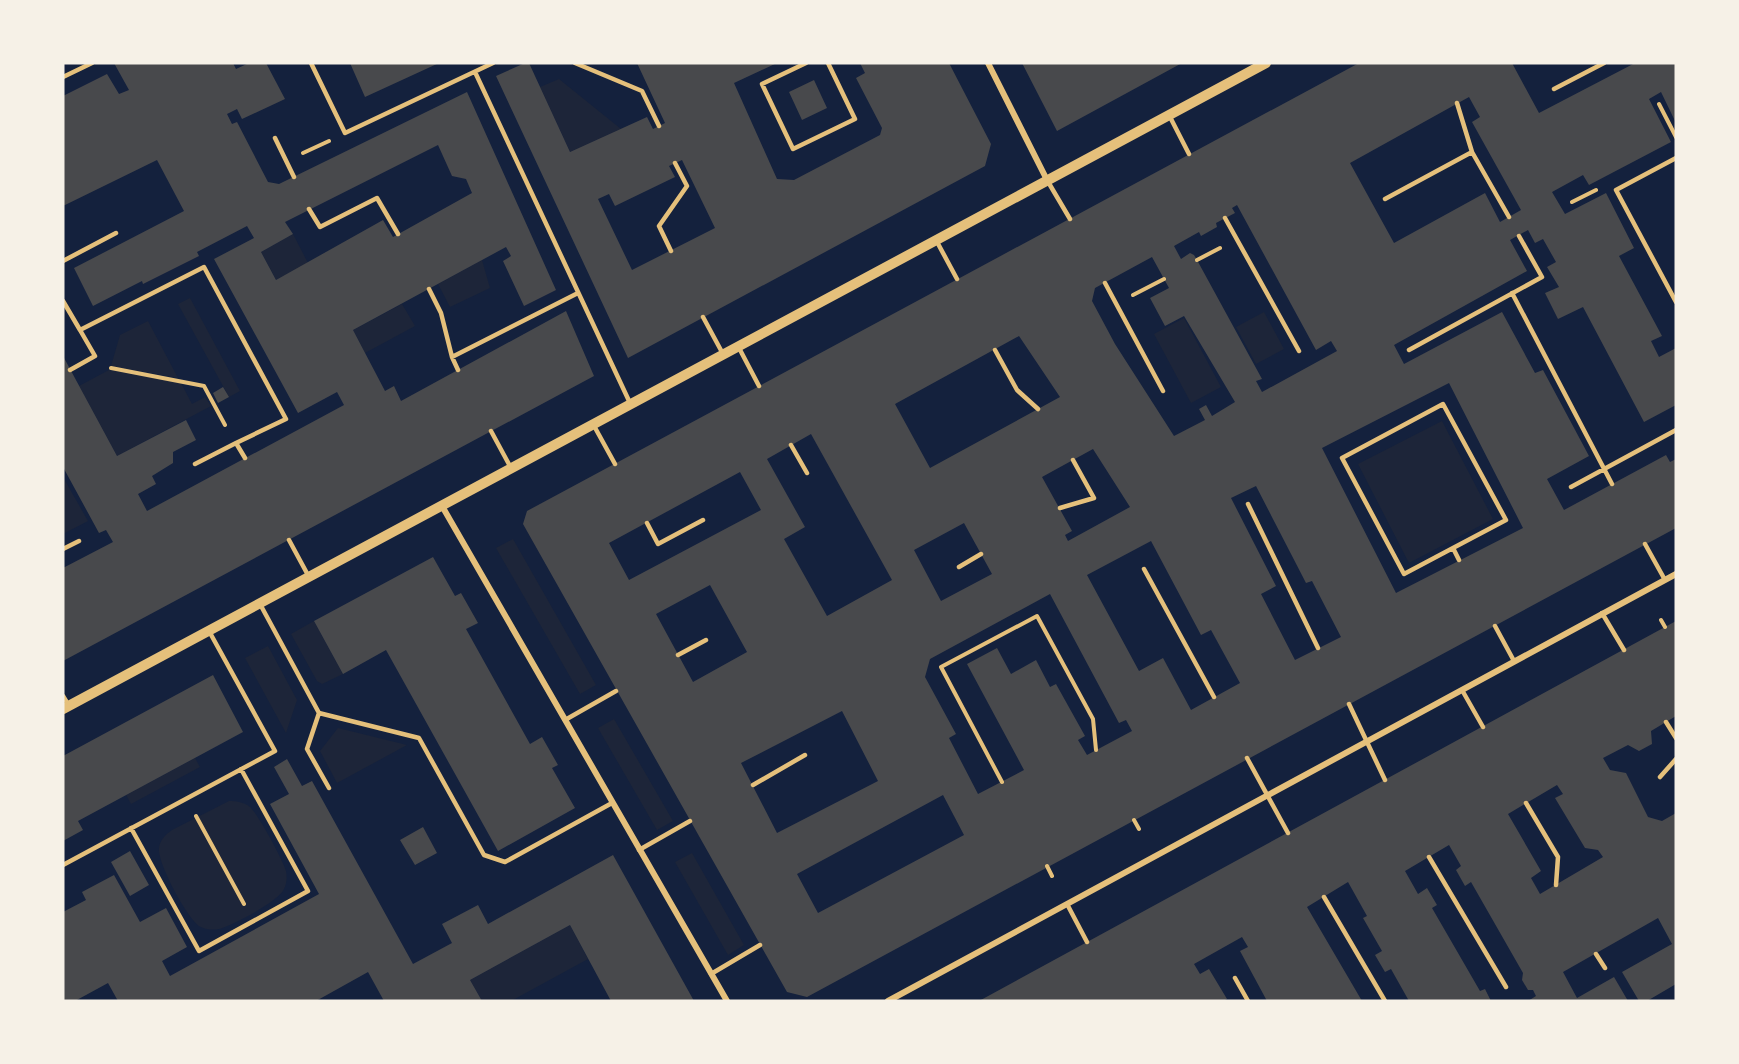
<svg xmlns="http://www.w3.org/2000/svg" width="1739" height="1064" font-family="'Alegreya Sans',sans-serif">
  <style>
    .green { fill: #1d2539 }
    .building { fill: #48494c; fill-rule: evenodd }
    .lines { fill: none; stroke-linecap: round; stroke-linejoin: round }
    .path { stroke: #e5c07b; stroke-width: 4 }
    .service { stroke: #e5c07b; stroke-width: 4.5 }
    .minor { stroke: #e5c07b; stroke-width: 6 }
    .tertiary { stroke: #e5c07b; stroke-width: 10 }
  </style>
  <rect width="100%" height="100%" fill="#14213d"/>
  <path class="green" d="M559 79 621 129 570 152 540 87Z
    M293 234 308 263 276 280 261 252Z
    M482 260 490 288 450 307 438 284Z
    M190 298 240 391 229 397 178 304Z
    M402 304 415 326 365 353 353 330Z
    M1264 312 1284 349 1256 364 1236 327Z
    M1184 318 1221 387 1191 403 1154 334Z
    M148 321 178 378 111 366 120 335Z
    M109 370 181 383 192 404 205 397 211 406 117 456 79 386Z
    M1442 421 1493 519 1409 563 1358 464Z
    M63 477 88 521 63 534Z
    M513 539 596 685 580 694 496 548Z
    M314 621 343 674 322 684 317 681 291 634Z
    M268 646 297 700 286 733 245 658Z
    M614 719 673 821 657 830 598 728Z
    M338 728 407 745 337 783 320 751Z
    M195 758 200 767 131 804 126 795Z
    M229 801C236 801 244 802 250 807 258 814 283 860 286 871 287 876 287 883 284 889 279 901 232 926 219 929 213 930 207 930 201 927 188 921 157 862 159 848 160 840 165 835 172 830Z
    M692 853 744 945 728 955 675 862Z
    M570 925 588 959 511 1001H482L470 980Z"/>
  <path class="building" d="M114 63H233L236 69 249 63H266L285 99 242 119 237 109 227 114 232 124 237 122 268 182 279 184 467 92 556 290 524 306 503 261 511 256 506 247 353 330 385 391 394 386 401 401 566 311 594 376 63 661V568L113 542 106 530 99 533 63 467V356L117 456 186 420 196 440 173 452V463L152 476 156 484 138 494 147 511 344 405 337 392 298 413 214 259 254 238 247 226 197 252 199 256 143 284 142 281 93 306 74 268 184 211 157 160 63 206V96L107 74 119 94 129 90ZM438 145 452 176 466 179 472 193 393 237 383 220 276 280 261 252 293 234 285 222Z
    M350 63H439L365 97Z
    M525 63H529L570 152 647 117 653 129 665 123 637 63H777L734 83 777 179 794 180 880 135 882 128 856 78 865 73 860 63H949L991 144 985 166 628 358 496 76ZM682 160 715 228 632 270 598 199 609 194 615 206 675 177 669 166Z
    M1022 63H1182L1057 131Z
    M1359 63H1512L1539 113 1635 63H1676V123L1661 92 1649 99 1671 142 1589 185 1583 175 1552 192 1565 214 1606 193 1634 248 1619 256 1662 336 1651 341 1659 357 1676 348V405L1644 422 1583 307 1558 319 1545 293 1559 287 1547 267 1556 262 1543 239 1535 243 1528 230 1510 240 1527 271 1394 345 1404 364 1502 312 1535 373 1543 370 1589 456 1547 479 1564 510 1666 455 1670 462 1676 459V528L807 997 787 992 523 524 527 511ZM1469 97 1480 117 1472 122 1521 210 1500 222 1485 193 1394 243 1350 163ZM1237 205 1316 350 1331 341 1337 351 1262 392 1256 381 1262 379 1197 260 1194 255 1190 253 1181 259 1174 246 1199 232 1201 236 1217 227 1216 223 1235 213 1232 208ZM1152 257 1169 288 1150 298 1165 326 1184 316 1235 402 1212 416 1206 405 1199 409 1205 420 1174 436 1115 344 1092 301 1095 288ZM1019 336 1060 397 930 468 895 404ZM1449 383 1523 528 1396 593 1322 448ZM811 434 892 580 827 616 784 539 805 527 767 459ZM1093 449 1130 507 1068 541 1065 535 1072 531 1042 477ZM740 472 761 510 629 580 609 543ZM1256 486 1306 583 1312 581 1341 637 1295 660 1261 594 1276 586 1231 498ZM964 523 992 574 941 601 914 550ZM1151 541 1201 635 1211 630 1240 683 1191 710 1163 658 1139 671 1087 575ZM710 585 747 652 693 682 656 614ZM1050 594 1119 723 1126 720 1132 731 1087 755 1078 740 1085 736 1056 684 1050 687 1036 660 1011 674 997 648 967 664 1024 770 978 794 949 738 956 734 925 677 930 659ZM842 711 878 781 777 833 741 763ZM943 795 964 835 818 913 797 874Z
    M814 80 827 108 802 120 789 92Z
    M223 387 229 397 218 403 213 393Z
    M433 557 455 596 461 593 478 623 466 629 530 744 542 737 558 765 552 768 575 808 498 851 386 650 343 674 314 621Z
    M1676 621V716L1651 731 1652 744 1639 751 1628 745 1603 758 1610 770 1626 773 1648 817 1662 821 1676 813V984L1647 1001H1639L1622 972 1672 944 1658 918 1563 972 1577 998 1614 977 1628 1001H1528L1536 996 1533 990H1528L1522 980 1523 973 1471 882 1465 886 1456 870 1461 866 1449 845 1405 871 1418 894 1427 888 1437 905 1432 908 1480 991 1485 989 1491 1001H1409L1391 969 1385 972 1375 955 1382 951 1363 918 1367 916 1348 882 1307 907 1362 1001H1267L1240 951 1248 947 1242 937 1194 964 1200 974 1209 969 1227 999 1223 1001H979ZM1557 785 1563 794 1555 798 1585 848 1598 850 1603 857 1540 894 1531 878 1541 871 1508 814Z
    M213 675 243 732 78 821 83 830 63 841V756Z
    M287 759 302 786 312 781 413 964 452 943 442 924 478 905 488 924 613 855 694 1001H611L570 925 470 980 482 1001H384L368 972 316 1001H118L108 983 75 1001H63V912L86 900 82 892 114 875 140 922 166 908 187 947 162 961 170 976 319 894 270 804 289 794 274 767Z
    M423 827 437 853 415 865 400 840Z
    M130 851 149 885 130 896 111 862Z"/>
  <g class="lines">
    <path class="path" d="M1659 104 1676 137
      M303 153 329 141
      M1572 202 1596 190
      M1197 260 1220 248
      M1133 295 1164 279
      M111 368 204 386 225 425
      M1661 620 1665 627
      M1002 782 941 667 1037 616 1093 719 1096 750
      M196 816 244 904
      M1134 820 1139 829
      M1047 866 1052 876"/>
    <path class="service" d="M311 63 345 133 493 63
      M575 63 642 91 659 126
      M806 63 762 84 793 149 855 119 828 63
      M475 72 630 403
      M63 77 92 63
      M1554 89 1604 63
      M1169 115 1189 154
      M275 138 294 177
      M1472 152 1509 217
      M1676 158 1616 190 1676 302
      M1047 180 1070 219
      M1385 199 1472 152 1457 103
      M309 209 320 227 377 198 398 234
      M1225 218 1299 351
      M936 240 957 279
      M671 251 659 226 687 186 675 163
      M63 261 116 233
      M1105 283 1163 391
      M429 289 441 313 452 357 458 370
      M1512 293 1612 484
      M63 301 80 330
      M703 317 723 354
      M738 346 759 386
      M995 350 1017 390 1038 409
      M1409 350 1542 277 1519 236
      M452 357 578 293
      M70 370 95 356 80 330 204 267 286 419 236 443 245 458
      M593 424 615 464
      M491 431 511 468
      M791 445 807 473
      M195 464 236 443
      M1571 487 1676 430
      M1248 504 1318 648
      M1060 508 1094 498 1073 460
      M647 523 658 544 703 520
      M289 540 309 577
      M1645 544 1665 580
      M1453 548 1506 520 1443 404 1342 458 1404 574 1453 548 1459 560
      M63 549 79 541
      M959 567 981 554
      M1144 569 1214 697
      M260 604 319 713
      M1602 613 1624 650
      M1495 626 1514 661
      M678 655 706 640
      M1462 690 1483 727
      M63 696 69 706
      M1349 704 1385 780
      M565 720 616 691
      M1666 722 1676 738
      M1247 758 1288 833
      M1660 777 1676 759
      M753 785 805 755
      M329 788 307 749 319 713 419 738 484 855 505 862 612 803
      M1526 803 1558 857 1556 885
      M131 828 199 951 308 891 241 769
      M639 850 690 821
      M1429 857 1506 987
      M63 865 275 751 209 631
      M1324 897 1385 1001
      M1067 904 1087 942
      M1596 954 1605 968
      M711 974 760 945
      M1235 978 1248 1001"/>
    <path class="minor" d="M988 63 1047 180
      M442 506 727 1001
      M888 1001 1676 574"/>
    <path class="tertiary" d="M63 709 1266 63"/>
  </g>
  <rect width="1739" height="1064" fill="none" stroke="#f6f1e7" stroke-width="129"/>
</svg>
